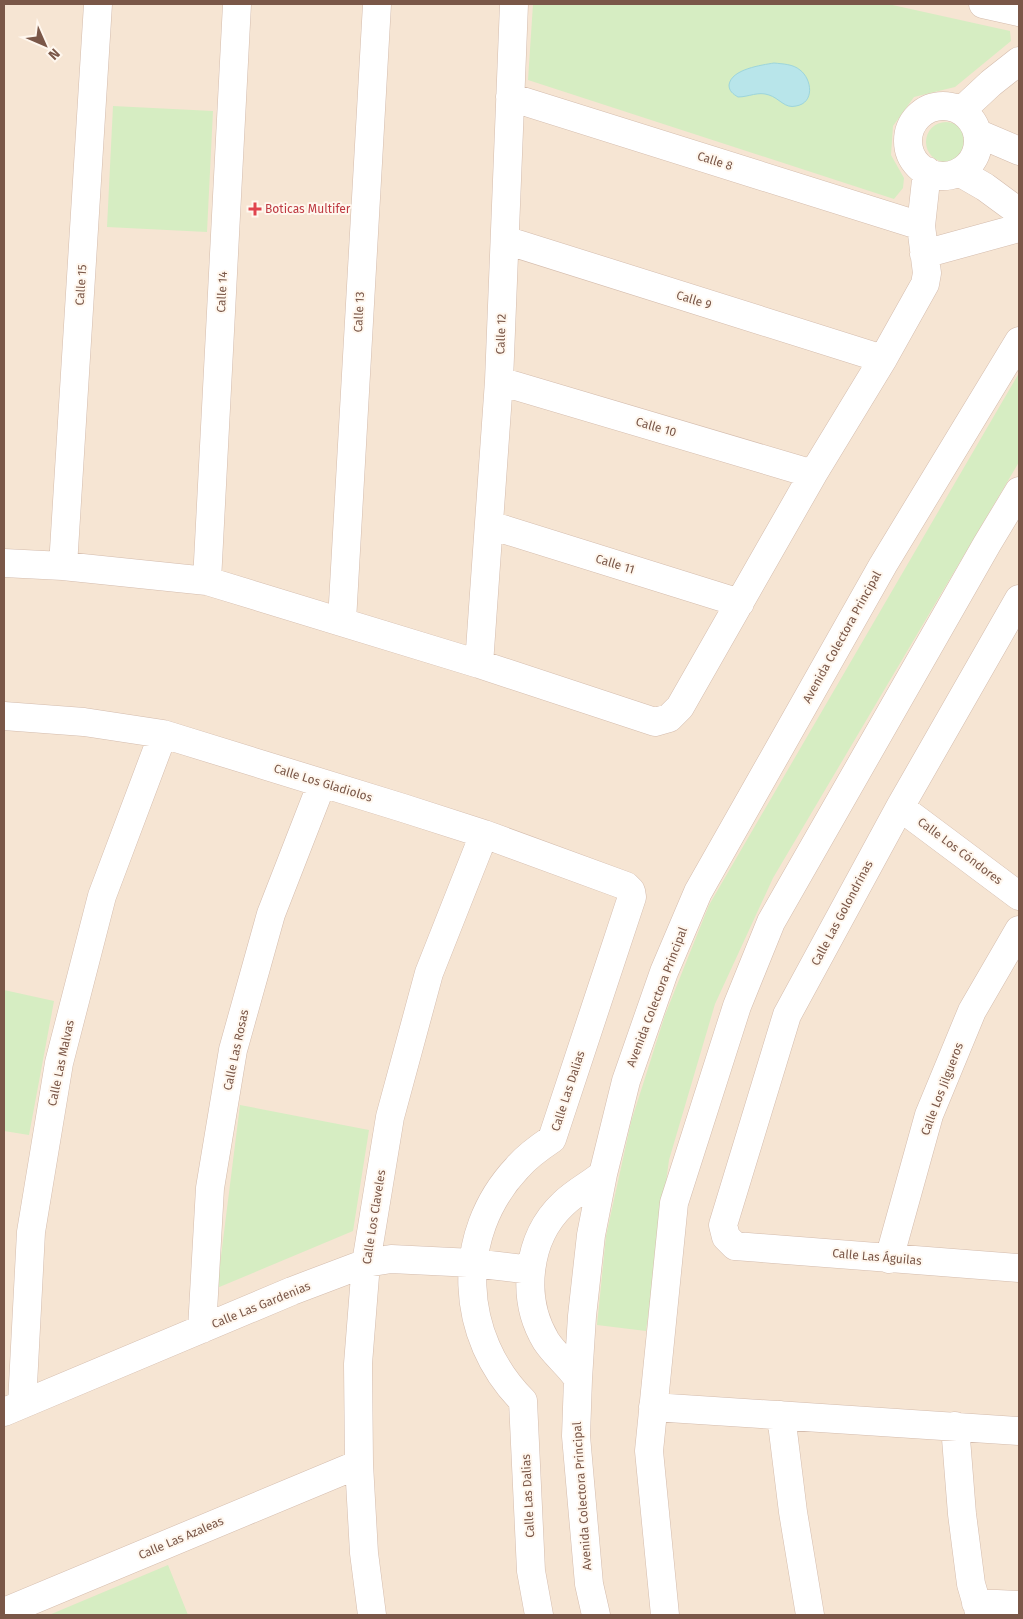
<svg xmlns="http://www.w3.org/2000/svg" width="1023" height="1619" font-family="'Fira Sans',sans-serif">
  <style>
    .residential { fill: #f6e5d3 }
    .green { fill: #d6edc2 }
    .water { fill: #b8e5ea; stroke: #9dd5dc }
    .lines { fill: none; stroke-linecap: round; stroke-linejoin: round }
    .minor-casing { stroke: #d4bcad; stroke-width: 29 }
    .minor { stroke: #fff; stroke-width: 28 }
    .health-dot { fill: #e0444e; stroke: #fff7ee; stroke-width: 2 }
    .labels { text-anchor: middle; stroke-width: 4; stroke-linejoin: round; paint-order: stroke }
    .street-label { font-size: 12px; fill: #7a5748; stroke: #fff7ee }
    .health-label { font-size: 12px; fill: #be3a42; stroke: #fff7ee; text-anchor: start }
  </style>
  <rect width="100%" height="100%" fill="#fef3e6"/>
  <path class="residential" d="M4 4H1019V1615H4Z"/>
  <path class="green" d="M533 4H888L1010 31 1011 41 955 87 914 97 893 126 891 155 904 178 903 188 894 199 528 80Z
    M113 106 213 111 207 232 107 227Z
    M926 142a20 20 0 1 1 40 0a20 20 0 1 1-40 0Z
    M1019 373V462L773 878 715 1004 669 1160 646 1331 597 1325 606 1236 631 1122 665 1015 709 905Z
    M4 990 54 1001 29 1135 4 1131Z
    M240 1105 369 1130 353 1231 217 1288Z
    M168 1565 188 1615H49Z"/>
  <path class="water" d="M774 63C783 64 793 64 800 70 812 79 815 103 796 106 785 109 779 98 769 95 758 91 749 97 738 97 733 94 729 91 729 85 731 69 762 65 774 63Z"/>
  <g class="lines">
    <g class="minor-casing">
      <path id="minor" d="M983 4 1019 12
        M510 97 921 226
        M908 141a35 35 0 1 1 70 0a35 35 0 1 1-70 0Z
        M961 111 991 83 1019 61
        M977 133 1019 151
        M959 172 985 187 1019 212
        M505 240 883 359
        M924 254 1019 228
        M499 381 813 474
        M490 525 740 603
        M4 563 63 566 207 581 479 664 655 722 669 718 680 707 813 474 883 359 925 284 927 273 921 226 927 171
        M63 566 98 4
        M207 581 237 4
        M1019 599 900 807 787 1015 723 1225 726 1237 735 1246 1019 1268
        M342 621 377 4
        M479 664 499 381 514 4
        M4 716 84 722 163 734 403 808 484 834 626 886 631 891 632 897 552 1139C540 1147 527 1156 517 1168 454 1235 459 1337 523 1401L531 1571 539 1615
        M900 807 1019 896
        M889 1259 929 1115 972 1011 1019 930
        M202 1329 210 1188 233 1050 271 914 322 783
        M578 1379C569 1365 555 1355 546 1341 520 1298 527 1238 563 1204 575 1192 590 1185 603 1174
        M22 1404 31 1232 59 1063 102 896 163 734
        M653 1407 1019 1431
        M4 1412 292 1291 366 1263 391 1259 473 1263 531 1270
        M781 1415 793 1512 810 1615
        M955 1426 962 1514 971 1584 980 1615
        M976 1603 1019 1605
        M4 1612 359 1464
        M372 1615 364 1553 359 1464 358 1364 366 1263 390 1117 429 973 484 834
        M596 1615 589 1584 576 1436 578 1379 582 1316 591 1235 603 1174 626 1081 664 972 698 892 883 565 1019 341
        M665 1615 649 1451 674 1203 737 1006 771 922 987 544 1019 491"/>
    </g>
    <use href="#minor" class="minor"/>
  </g>
  <path class="health-dot" d="M252.5 201.5h5v5h5v5h-5v5h-5v-5h-5v-5h5z"/>
  <g class="labels">
    <g class="street-label">
      <text transform="translate(715 161) rotate(18)" y="4">Calle 8</text>
      <text transform="translate(81 285) rotate(-86)" y="4">Calle 15</text>
      <text transform="translate(222 292) rotate(-87)" y="4">Calle 14</text>
      <text transform="translate(694 300) rotate(17)" y="4">Calle 9</text>
      <text transform="translate(359 312) rotate(-87)" y="4">Calle 13</text>
      <text transform="translate(501 334) rotate(-88)" y="4">Calle 12</text>
      <text transform="translate(656 427) rotate(16)" y="4">Calle 10</text>
      <text transform="translate(615 564) rotate(17)" y="4">Calle 11</text>
      <text transform="translate(842 637) rotate(-61)" y="4">Avenida Colectora Principal</text>
      <text transform="translate(323 783) rotate(17)" y="4">Calle Los Gladiolos</text>
      <text transform="translate(960 851) rotate(37)" y="4">Calle Los Cóndores</text>
      <text transform="translate(842 913) rotate(-62)" y="4">Calle Las Golondrinas</text>
      <text transform="translate(657 997) rotate(-69)" y="4">Avenida Colectora Principal</text>
      <text transform="translate(236 1050) rotate(-78)" y="4">Calle Las Rosas</text>
      <text transform="translate(61 1063) rotate(-78)" y="4">Calle Las Malvas</text>
      <text transform="translate(942 1089) rotate(-69)" y="4">Calle Los Jilgueros</text>
      <text transform="translate(568 1091) rotate(-72)" y="4">Calle Las Dalias</text>
      <text transform="translate(374 1217) rotate(-81)" y="4">Calle Los Claveles</text>
      <text transform="translate(877 1257) rotate(5)" y="4">Calle Las Águilas</text>
      <text transform="translate(261 1305) rotate(-22)" y="4">Calle Las Gardenias</text>
      <text transform="translate(528 1496) rotate(-93)" y="4">Calle Las Dalias</text>
      <text transform="translate(582 1496) rotate(-94)" y="4">Avenida Colectora Principal</text>
      <text transform="translate(181 1538) rotate(-23)" y="4">Calle Las Azaleas</text>
    </g>
    <g class="health-label">
      <text x="265" y="213">Boticas Multifer</text>
    </g>
  </g>
  <rect width="1023" height="1619" fill="none" stroke="#7a5748" stroke-width="10"/>
  <g transform="translate(45 45) rotate(135)" stroke="#fff7ee" stroke-width="4" paint-order="stroke">
  <path d="M0-4L9 19L0 12L-9 19Z" fill="#7a5748"/>
  <text y="-8" font-size="14" font-weight="bold" text-anchor="middle" fill="#7a5748">N</text>
  </g>
</svg>
